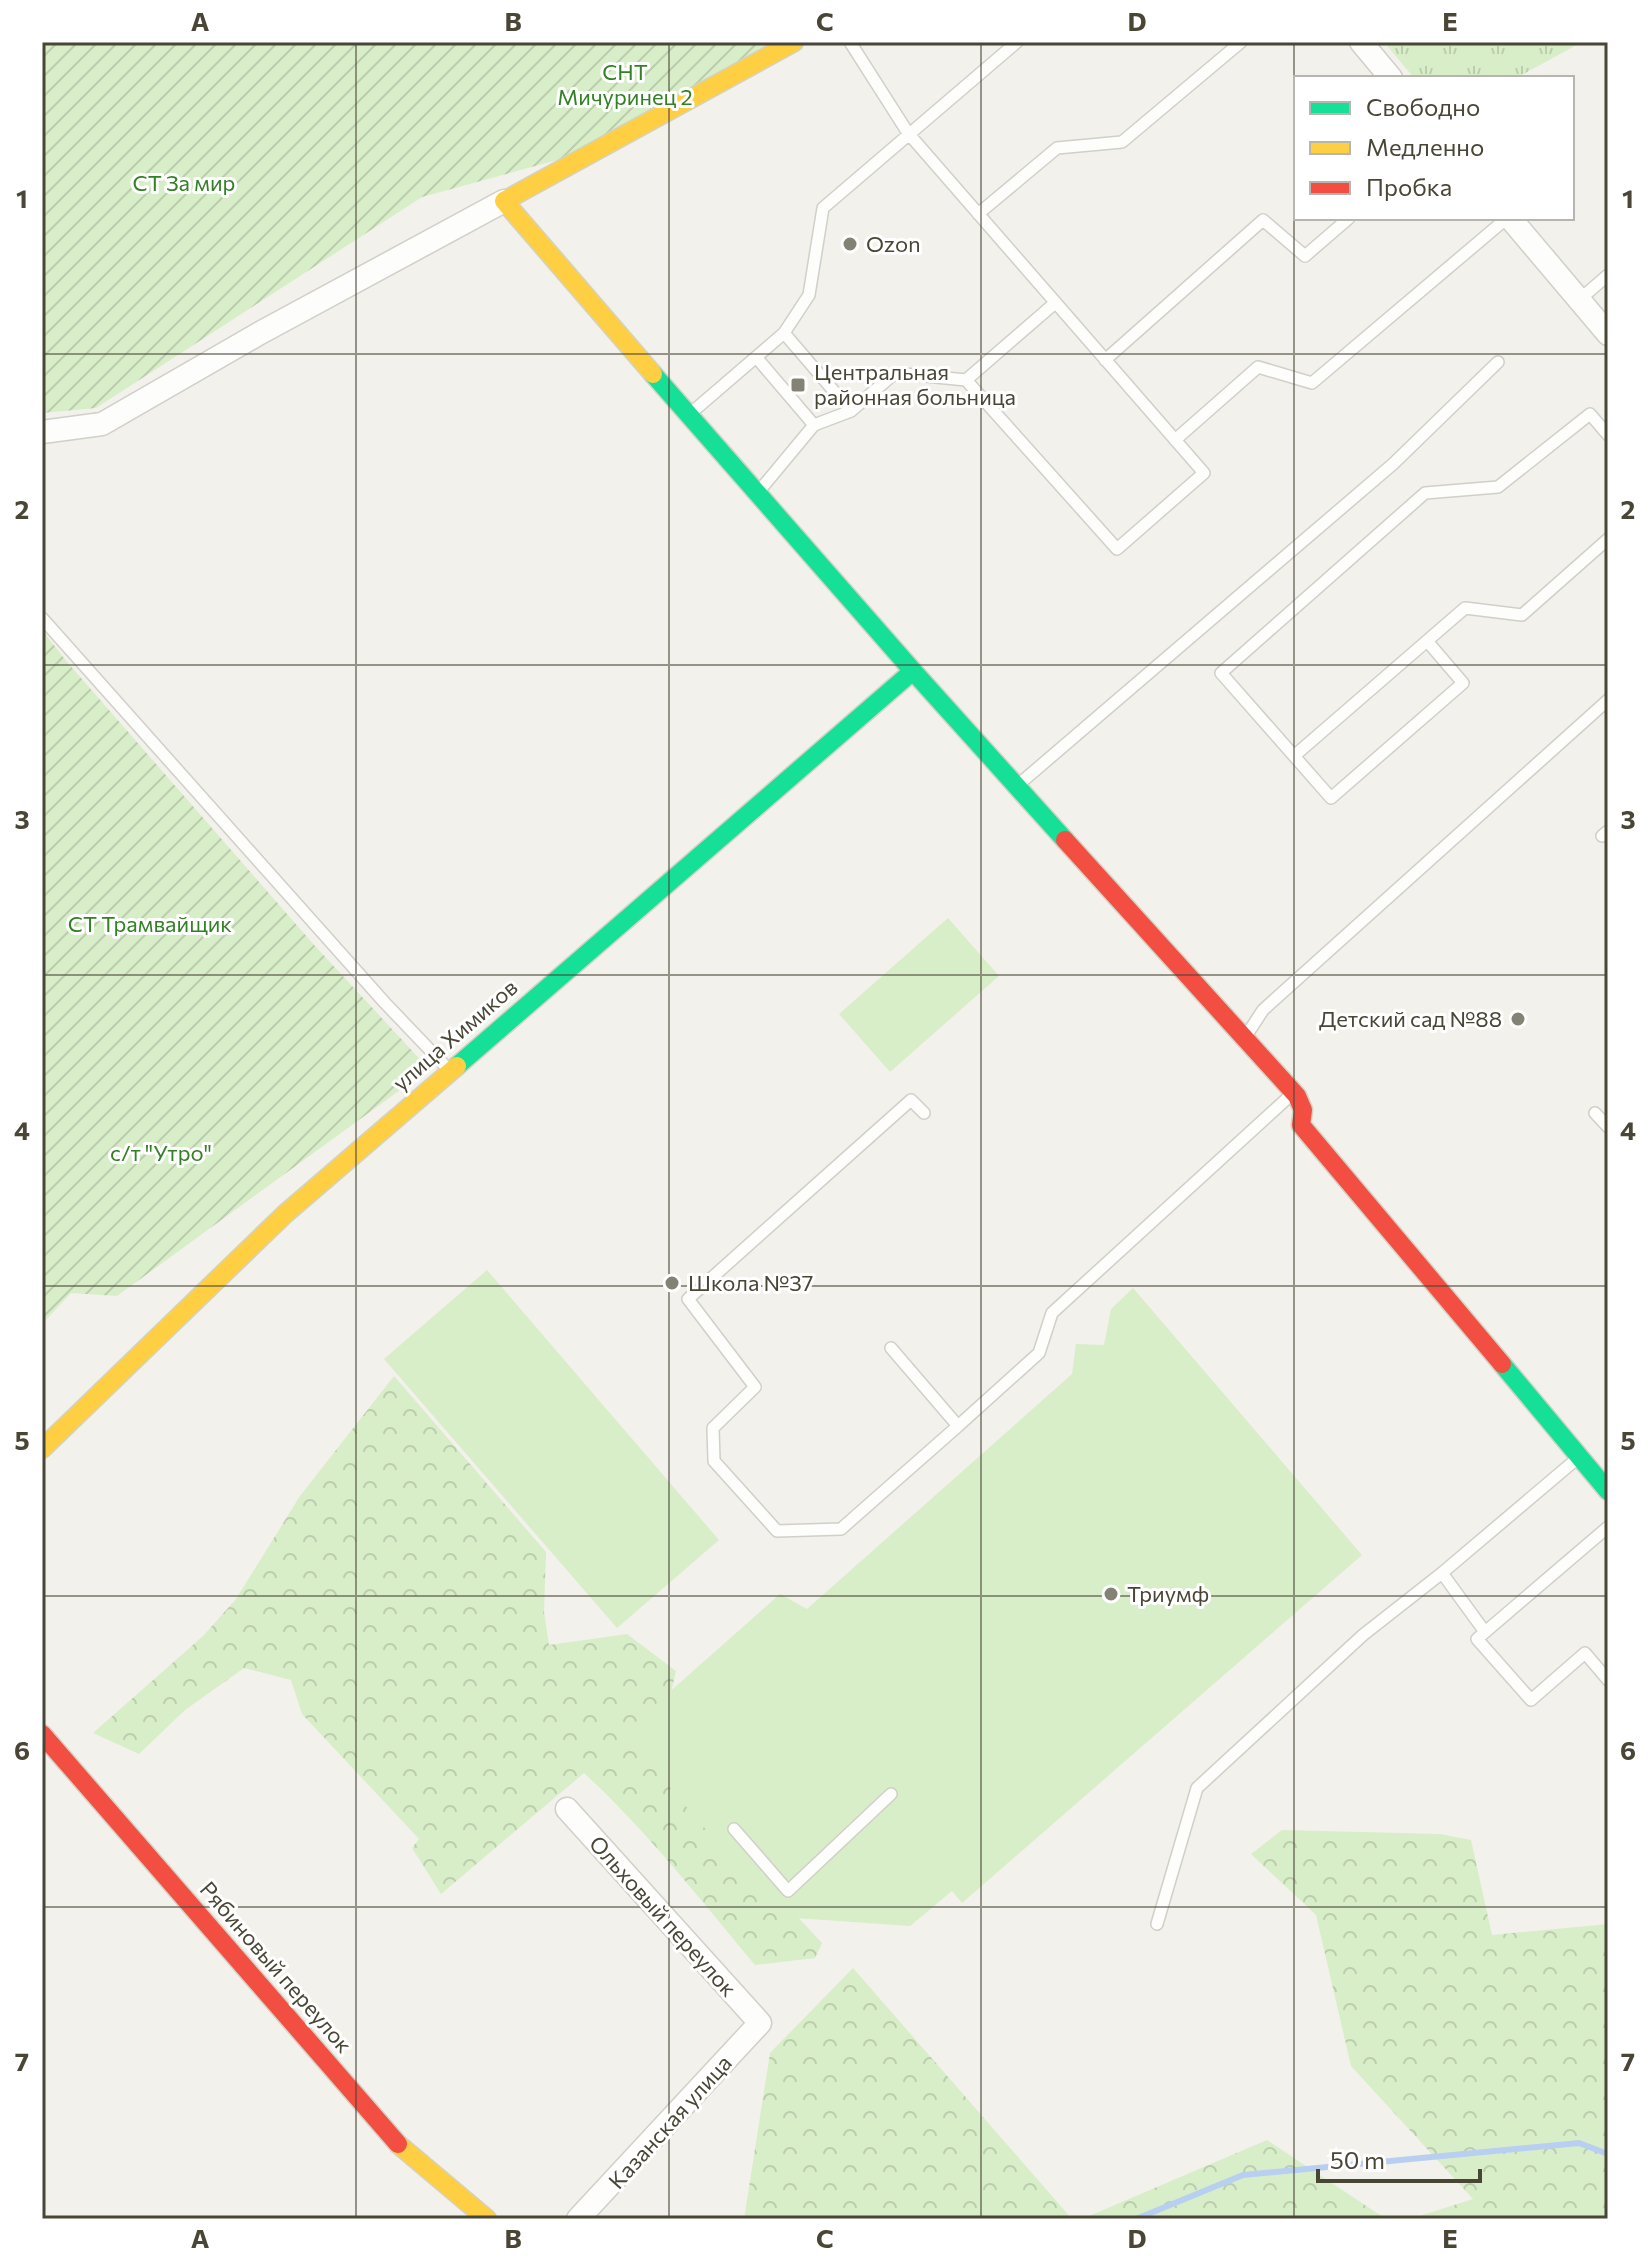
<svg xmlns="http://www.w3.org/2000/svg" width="1650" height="2261" font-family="Commissioner,sans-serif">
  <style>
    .grass { fill: url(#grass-tufts) }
    .forest { fill: url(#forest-crowns) }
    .garden { fill: url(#garden-furrows) }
    .pitch { fill: #d8eec9 }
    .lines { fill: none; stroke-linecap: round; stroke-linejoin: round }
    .stream { stroke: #b9cff2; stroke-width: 6 }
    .lane-casing { stroke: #d0cfc8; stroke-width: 14 }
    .street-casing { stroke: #d0cfc8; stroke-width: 25 }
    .fast-casing { stroke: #d3d2c3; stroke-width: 21 }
    .slow-casing { stroke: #d3d2c3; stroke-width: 21 }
    .jam-casing { stroke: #d3d2c3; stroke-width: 21 }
    .lane { stroke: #fdfdfc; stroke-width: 11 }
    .street { stroke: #fdfdfc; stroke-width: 22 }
    .fast { stroke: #16e098; stroke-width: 18 }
    .slow { stroke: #ffcf43; stroke-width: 18 }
    .jam { stroke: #f24e42; stroke-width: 18 }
    .grid { fill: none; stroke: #494636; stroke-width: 2; stroke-opacity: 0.55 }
    .poi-dot { fill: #848275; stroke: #fff; stroke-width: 3 }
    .labels { text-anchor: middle; stroke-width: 6; stroke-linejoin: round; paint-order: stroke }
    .park-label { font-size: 22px; fill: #338025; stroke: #fff }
    .poi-label { font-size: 22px; fill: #494636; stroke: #fff; text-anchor: start }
    .street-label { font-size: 22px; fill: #494636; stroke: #fff }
    .neatline { fill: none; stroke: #494636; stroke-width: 3 }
    .grid-label { font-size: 26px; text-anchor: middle; font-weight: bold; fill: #494636 }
  </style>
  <defs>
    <pattern id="grass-tufts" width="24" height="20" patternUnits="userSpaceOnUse" patternTransform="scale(2)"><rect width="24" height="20" fill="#d8eec9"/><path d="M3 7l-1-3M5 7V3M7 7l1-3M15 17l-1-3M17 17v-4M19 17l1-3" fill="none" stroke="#bbcdad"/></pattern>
    <pattern id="forest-crowns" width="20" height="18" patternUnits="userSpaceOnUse" patternTransform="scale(2)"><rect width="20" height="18" fill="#d8eec9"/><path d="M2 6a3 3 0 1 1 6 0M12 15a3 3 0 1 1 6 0" fill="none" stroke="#bbcdad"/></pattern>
    <pattern id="garden-furrows" width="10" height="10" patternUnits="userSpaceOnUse" patternTransform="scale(2)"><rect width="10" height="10" fill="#d8eec9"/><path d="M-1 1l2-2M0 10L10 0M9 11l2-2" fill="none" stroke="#bbcdad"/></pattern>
  </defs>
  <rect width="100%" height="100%" fill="#f2f1eb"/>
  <path class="grass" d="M1384 42H1582L1516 78H1414Z"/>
  <path class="forest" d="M394 1376 546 1552 544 1612 549 1645 627 1634 676 1671 658 1748 778 1896 822 1943 815 1958 755 1965C700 1899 647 1831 584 1773L441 1894 412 1848 419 1839 302 1714 291 1680 244 1668 185 1710 139 1754 93 1733 203 1636 236 1599 300 1496Z
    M1282 1830 1440 1834 1471 1840 1492 1935 1608 1924V2219H1410L1473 2199 1351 2066 1316 1915 1251 1854Z
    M853 1968 1072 2219H744L770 2053Z
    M1267 2140 1386 2219H1082Z"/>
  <path class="garden" d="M42 42H781L605 147 422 197 96 408 42 413Z
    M42 630 67 662 315 946 429 1069 117 1296 71 1293 42 1324Z"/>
  <path class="pitch" d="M948 918 999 976 890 1072 839 1014Z
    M487 1270 719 1540 617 1628 384 1359Z
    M1133 1288 1362 1555 962 1903 952 1891 910 1926 781 1917 623 1733 780 1594 807 1609 1072 1374 1076 1344 1104 1345 1111 1309Z"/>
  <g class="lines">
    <path class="stream" d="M1136 2219 1243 2175 1579 2143 1608 2154"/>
    <g class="lane-casing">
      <path id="lane" d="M978 214 1057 148 1122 142 1241 42
        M1579 300 1608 275
        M784 333 851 411
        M756 357 814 425
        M1105 360 1263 220 1305 256 1349 218
        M966 380 1055 303
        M691 413 784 333 809 295 823 208 1017 42
        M1175 440 1258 367 1312 383 1507 218
        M760 490 814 425 851 411 895 373 966 380 1117 549 1204 473 908 133 850 42
        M42 618 385 1003 450 1071
        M1427 641 1463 683 1331 798 1221 673 1425 493 1498 487 1590 414 1608 435
        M1294 756 1465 608 1522 615 1608 539
        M1018 785 1393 464 1498 362
        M1602 836 1608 831
        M1246 1036 1263 1010 1608 700
        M1595 1113 1608 1127
        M891 1348 958 1426 841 1529 777 1531 714 1461 713 1428 755 1387 688 1299 911 1100 924 1113
        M958 1426 1039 1353 1052 1313 1292 1094
        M1608 1527 1477 1639 1531 1700 1585 1653 1608 1680
        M1442 1573 1485 1632
        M734 1829 788 1891 891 1794
        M1157 1924 1197 1788 1363 1635 1442 1573 1579 1457"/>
    </g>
    <g class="street-casing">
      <path id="street" d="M1361 42 1391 78
        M1510 218 1608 334
        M42 432 102 424 260 333 504 201
        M567 1809 760 2023 578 2219"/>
    </g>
    <g class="fast-casing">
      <path id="fast" d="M653 374 913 671 1065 840
        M457 1066 913 671
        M1502 1364 1608 1491"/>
    </g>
    <g class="slow-casing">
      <path id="slow" d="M653 374 504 201 794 42
        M42 1449 285 1214 457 1066
        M398 2144 487 2219"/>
    </g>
    <g class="jam-casing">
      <path id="jam" d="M1065 840 1297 1096 1303 1110 1301 1125 1502 1364
        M42 1734 398 2144"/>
    </g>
    <use href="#lane" class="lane"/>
    <use href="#street" class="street"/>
    <use href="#fast" class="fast"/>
    <use href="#slow" class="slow"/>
    <use href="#jam" class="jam"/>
  </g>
  <path class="grid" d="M356 42V2219M669 42V2219M981 42V2219M1294 42V2219M42 354H1608M42 665H1608M42 975H1608M42 1286H1608M42 1596H1608M42 1907H1608"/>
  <g class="poi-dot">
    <circle cx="850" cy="244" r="8"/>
    <rect x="790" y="377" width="16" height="16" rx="4"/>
    <circle cx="1518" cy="1019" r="8"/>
    <circle cx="672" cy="1283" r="8"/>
    <circle cx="1111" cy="1594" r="8"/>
  </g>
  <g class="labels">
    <g class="park-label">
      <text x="625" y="80">СНТ<tspan x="625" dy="25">Мичуринец 2</tspan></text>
      <text x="184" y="191">СТ За мир</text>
      <text x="150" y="932">СТ Трамвайщик</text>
      <text x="161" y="1161">с/т "Утро"</text>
    </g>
    <g class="poi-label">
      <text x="866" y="252">Ozon</text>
      <text x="814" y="380">Центральная<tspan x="814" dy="25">районная больница</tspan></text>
      <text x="1502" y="1027" text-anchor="end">Детский сад №88</text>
      <text x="688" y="1291">Школа №37</text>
      <text x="1127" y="1602">Триумф</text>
    </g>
    <g class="street-label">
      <text transform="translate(455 1035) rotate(-41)" y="8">улица Химиков</text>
      <text transform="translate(663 1916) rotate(48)" y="8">Ольховый переулок</text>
      <text transform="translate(276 1967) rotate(49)" y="8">Рябиновый переулок</text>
      <text transform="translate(670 2122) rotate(-48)" y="8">Казанская улица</text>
    </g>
  </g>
  <rect width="1650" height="2261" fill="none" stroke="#ffffff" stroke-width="88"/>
  <rect x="1294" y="76" width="280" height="144" fill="#ffffff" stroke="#b6b5af" stroke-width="2"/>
  <rect x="1310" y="102" width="40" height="12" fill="#16e098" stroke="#b6b5af" stroke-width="2"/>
  <text x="1366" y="116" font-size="24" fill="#494636">Свободно</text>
  <rect x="1310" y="142" width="40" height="12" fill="#ffcf43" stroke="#b6b5af" stroke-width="2"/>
  <text x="1366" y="156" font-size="24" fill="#494636">Медленно</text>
  <rect x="1310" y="182" width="40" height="12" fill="#f24e42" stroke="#b6b5af" stroke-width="2"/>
  <text x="1366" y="196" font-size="24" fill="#494636">Пробка</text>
  <path d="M1318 2169v12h162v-12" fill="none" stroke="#494636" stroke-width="4"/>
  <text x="1330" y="2169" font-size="24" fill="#494636" stroke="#ffffff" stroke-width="6" paint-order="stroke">50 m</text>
  <rect x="44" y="44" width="1562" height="2173" class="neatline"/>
  <g class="grid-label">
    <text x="200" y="31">A</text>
    <text x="513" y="31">B</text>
    <text x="825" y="31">C</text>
    <text x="1137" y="31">D</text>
    <text x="1450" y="31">E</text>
    <text x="22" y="208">1</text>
    <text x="1628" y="208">1</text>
    <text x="22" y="519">2</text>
    <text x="1628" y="519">2</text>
    <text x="22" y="829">3</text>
    <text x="1628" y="829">3</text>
    <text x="22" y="1140">4</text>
    <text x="1628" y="1140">4</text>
    <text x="22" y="1450">5</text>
    <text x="1628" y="1450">5</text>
    <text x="22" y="1760">6</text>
    <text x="1628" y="1760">6</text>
    <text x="22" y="2071">7</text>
    <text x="1628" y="2071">7</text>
    <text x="200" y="2248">A</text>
    <text x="513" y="2248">B</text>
    <text x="825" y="2248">C</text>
    <text x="1137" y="2248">D</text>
    <text x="1450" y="2248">E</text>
  </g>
</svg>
